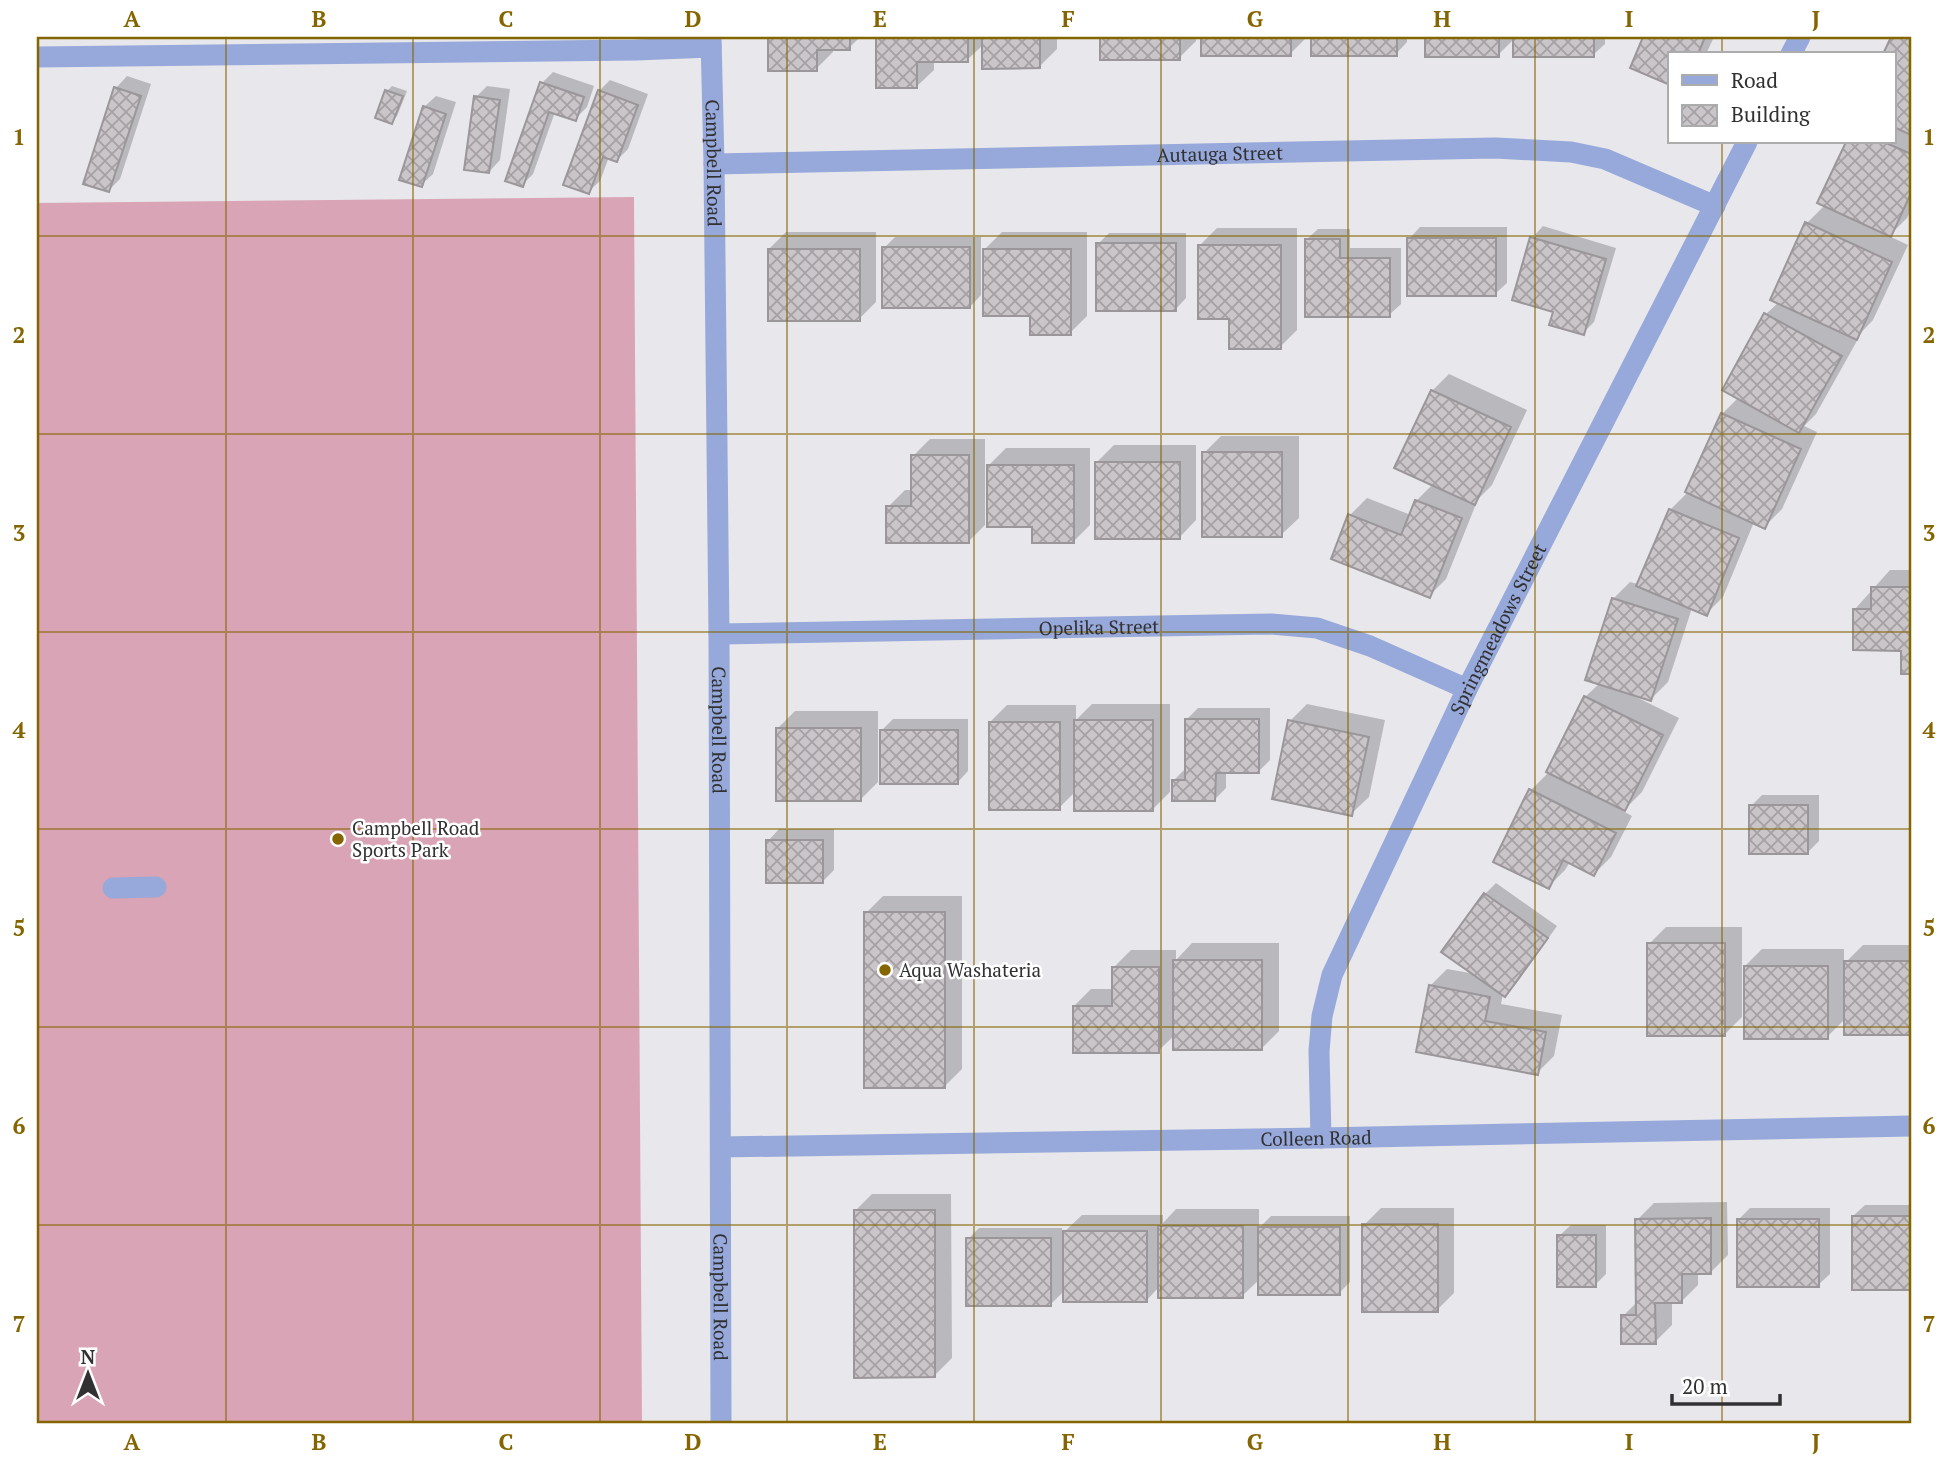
<svg xmlns="http://www.w3.org/2000/svg" width="1948" height="1461" font-family="'PT Serif',serif">
  <style>
    .grass { fill: #d9a4b5 }
    .shadow { fill: #0003 }
    .building { fill: url(#building-cross-hatch); stroke: #9a9699; stroke-width: 2 }
    .lines { fill: none; stroke-linecap: round; stroke-linejoin: round }
    .minor { stroke: #96a9da; stroke-width: 21 }
    .grid { fill: none; stroke: #856500; stroke-width: 2; stroke-opacity: 0.55 }
    .poi-dot { fill: #856500; stroke: #fff; stroke-width: 2.5 }
    .labels { text-anchor: middle; stroke-width: 5; stroke-linejoin: round; paint-order: stroke }
    .street-label { font-size: 19px; fill: #313032; stroke: #fff }
    .poi-label { font-size: 19px; fill: #313032; stroke: #fff; text-anchor: start }
    .neatline { fill: none; stroke: #856500; stroke-width: 2.5 }
    .grid-label { font-size: 23px; text-anchor: middle; font-weight: bold; fill: #856500 }
  </style>
  <defs>
    <pattern id="building-cross-hatch" width="8" height="8" patternUnits="userSpaceOnUse" patternTransform="scale(1.75)"><rect width="8" height="8" fill="#c9c5c9"/><path d="M0 0l8 8M0 8l8-8" fill="none" stroke="#a4a0a4"/></pattern>
  </defs>
  <rect width="100%" height="100%" fill="#e8e7eb"/>
  <path class="grass" d="M634 197 642 1423 37 1424V203Z"/>
  <path class="shadow" d="M769 37H860L849 48H833V52L816 69H769Z
    M877 37H1057V49L1040 66 984 44 967 60H934V70L916 87H877Z
    M1102 37H1196V41L1179 58H1102Z
    M1203 37H1307L1290 54H1203Z
    M1313 37H1407V42L1396 54H1313Z
    M1427 37H1605V44L1593 55 1515 38 1498 55H1427Z
    M1645 37H1714L1706 54H1670L1632 67Z
    M1893 37H1911V210L1907 218 1889 236 1908 245 1873 320 1856 338 1858 339 1816 414 1804 426 1817 432 1782 509 1765 526 1754 522 1723 597 1706 614 1692 608 1668 682 1651 699 1635 694 1634 696 1679 718 1642 792 1623 811 1632 816 1611 857 1594 874 1570 862 1565 870 1548 887 1531 790 1549 772 1585 697 1600 683 1613 599 1630 582 1638 584 1670 510 1688 492 1722 414 1739 397 1766 314 1779 302 1807 223 1825 205 1819 202 1848 142H1894V54H1885Z
    M553 72 594 86 587 107 575 119 555 112 533 174 522 185 542 83Z
    M127 76 151 84 120 179 109 190 85 182 116 88Z
    M610 80 648 94 628 149 617 160 609 157 600 181 588 192 599 91Z
    M392 86 407 91 397 116 392 122 387 91Z
    M487 86 510 89 500 160 489 172 476 97Z
    M436 96 456 102 433 174 421 185 424 107Z
    M1543 226 1616 248 1594 322 1583 333 1555 311 1532 238Z
    M1420 227H1507V283L1495 294 1409 239Z
    M1217 228H1297V330L1280 347 1231 317 1200 245Z
    M1318 229H1350V248H1401V304L1389 315 1306 240Z
    M786 232H876V302L859 319 769 249Z
    M1002 232H1087V316L1070 333 1032 314 985 249Z
    M1109 233H1186V298L1175 310 1098 244Z
    M895 237H981V295L970 307 884 248Z
    M1449 374 1527 410 1492 485 1478 499 1446 579 1429 596 1350 515 1367 498 1411 515 1416 501 1433 484 1432 391Z
    M1221 436H1299V518L1281 535 1204 453Z
    M930 439H985V525L968 542 888 507 905 490H913V456Z
    M1114 445H1196V520L1179 538 1097 462Z
    M1006 448H1090V525L1073 542 1034 526 989 465Z
    M1890 570H1911V673H1902V649L1855 609Z
    M1092 704H1170V792L1153 809 1075 792 1059 808 990 722 1007 705H1076V720Z
    M1307 704 1385 720 1369 797 1351 814 1290 721Z
    M1198 708H1270V760L1259 771H1226V788L1215 799 1174 780 1185 769 1187 719Z
    M795 711H878V782L861 799 778 728Z
    M893 719H968V771L957 783 881 731Z
    M1762 795H1819V841L1808 852 1751 806Z
    M779 829H834V870L823 881 768 841Z
    M1496 883 1557 926 1516 984 1505 995 1503 994 1501 1004 1562 1015 1554 1056 1537 1073 1430 986 1447 969 1476 974 1444 951 1485 894Z
    M883 896H962V1069L945 1086 866 913Z
    M1666 927H1742V1017L1725 1034 1649 944Z
    M1192 943H1279V1031L1262 1048 1175 1035 1158 1051 1074 1006 1091 989H1113V968L1131 950H1176V960Z
    M1863 945H1911V1033H1846V1018L1827 1037 1745 966 1762 949H1844V964Z
    M872 1194H951L952 1358 935 1375 855 1211Z
    M1727 1202 1728 1255 1711 1272H1698V1285L1681 1302H1672V1325L1655 1342 1623 1316 1638 1301 1637 1220 1654 1203Z
    M1865 1205H1911V1288H1853V1216Z
    M1381 1208H1454V1293L1437 1310 1364 1225Z
    M1750 1208H1830V1274L1818 1285 1739 1219Z
    M1176 1209H1259V1228L1271 1216H1350V1282L1339 1293 1260 1279 1242 1296 1159 1287 1146 1301 1064 1291 1050 1305 968 1239 979 1228H1062V1234L1082 1215H1163V1223Z
    M1571 1225H1606V1274L1595 1285 1559 1236Z"/>
  <path class="building" d="M768 37H850V50H817V71H768Z
    M876 37H968V62H917V88H876Z
    M982 37H1040V68L982 69Z
    M1100 37H1180V60H1100Z
    M1201 37H1291V56H1201Z
    M1311 37H1397V56H1311Z
    M1425 37H1499V57H1425Z
    M1513 37H1594V57H1513Z
    M1643 37H1705L1698 54H1670V85L1630 68Z
    M1891 37H1906L1911 39V135L1894 127V54H1883Z
    M540 82 584 97 576 121 549 112 523 187 505 181Z
    M114 87 141 96 109 192 83 184Z
    M385 90 403 96 392 124 375 118Z
    M598 90 638 105 617 162 603 157 589 194 563 185Z
    M474 96 500 100 489 173 464 170Z
    M423 106 446 114 422 187 399 180Z
    M1846 142H1884L1911 154V193L1891 237 1817 203Z
    M1805 222 1892 262 1857 340 1770 300Z
    M1530 237 1606 259 1584 335 1549 325 1553 312 1512 300Z
    M1407 238H1496V296H1407Z
    M1305 239H1340V258H1390V317H1305Z
    M1096 243H1176V311H1096Z
    M1198 245H1281V349H1229V319H1198Z
    M882 247H970V308H882Z
    M768 249H860V321H768Z
    M983 249H1071V335H1030V316H983Z
    M1764 313 1842 356 1799 433 1722 390Z
    M1431 390 1511 427 1475 505 1394 468Z
    M1721 413 1801 449 1765 529 1685 492Z
    M1202 452H1282V537H1202Z
    M911 455H969V543H886V506H911Z
    M1095 462H1180V539H1095Z
    M987 465H1074V543H1032V527H987Z
    M1415 500 1462 518 1430 598 1331 559 1348 514 1401 535Z
    M1669 509 1739 538 1707 616 1636 586Z
    M1871 587H1911V674H1901V651L1853 650V609H1871Z
    M1612 598 1678 619 1651 701 1585 680Z
    M1584 696 1663 735 1625 811 1546 772Z
    M1185 719H1259V773H1216L1215 801H1172V780H1185Z
    M1074 720H1153V811H1074Z
    M1288 720 1369 737 1352 816 1272 799Z
    M989 722H1060V810H989Z
    M776 728H861V801H776Z
    M880 730H958V784H880Z
    M1529 789 1616 833 1594 876 1563 860 1549 889 1493 862Z
    M1749 805H1808V854H1749Z
    M766 840H823V883H766Z
    M1484 893 1548 938 1505 997 1441 952Z
    M864 912H945V1088H864Z
    M1647 943H1725V1036H1647Z
    M1173 960H1262V1050H1173Z
    M1844 961H1911V1035H1844Z
    M1744 966H1828V1039H1744Z
    M1112 967H1159V1053H1073V1006H1112Z
    M1429 985 1490 997 1485 1021 1546 1032 1538 1075 1416 1052Z
    M854 1210H935V1377L854 1378Z
    M1852 1216H1911V1290H1852Z
    M1711 1218V1274H1682V1303H1655L1656 1344H1621V1315H1636L1635 1219Z
    M1737 1219H1819V1287H1737Z
    M1362 1224H1438V1312H1362Z
    M1158 1226H1243V1298H1158Z
    M1258 1227H1340V1295H1258Z
    M1063 1231H1147V1302H1063Z
    M1557 1235H1596V1287H1557Z
    M966 1238H1051V1306H966Z"/>
  <g class="lines">
    <g class="minor">
      <path id="s1" d="M711 37 714 164 719 634 721 1424"/>
      <path d="M1791 54 1800 37"/>
      <path d="M37 57 636 50 711 47"/>
      <path id="s2" d="M714 164 1495 148 1571 152 1605 159 1715 206"/>
      <path id="s3" d="M719 634 1271 624 1317 628 1370 646 1467 689"/>
      <path d="M113 888 156 887"/>
      <path id="s4" d="M1321 1138 1319 1051 1322 1016 1332 975 1467 689 1747 142"/>
      <path id="s5" d="M721 1147 1321 1138 1911 1126"/>
    </g>
  </g>
  <path class="grid" d="M226 37V1424M413 37V1424M600 37V1424M787 37V1424M974 37V1424M1161 37V1424M1348 37V1424M1535 37V1424M1722 37V54M1722 142V1424M37 236H1911M37 434H1911M37 632H1911M37 829H1911M37 1027H1911M37 1225H1911"/>
  <g class="poi-dot">
    <circle cx="338" cy="839" r="7"/>
    <circle cx="885" cy="970" r="7"/>
  </g>
  <g class="labels">
    <g class="street-label">
      <text dy="7" stroke="none"><textPath href="#s2" startOffset="506">Autauga Street</textPath></text>
      <text dy="7" stroke="none"><textPath href="#s1" startOffset="126">Campbell Road</textPath></text>
      <text dy="7" stroke="none"><textPath href="#s3" startOffset="380">Opelika Street</textPath></text>
      <text dy="7" stroke="none"><textPath href="#s4" startOffset="548">Springmeadows Street</textPath></text>
      <text dy="7" stroke="none"><textPath href="#s1" startOffset="693">Campbell Road</textPath></text>
      <text dy="7" stroke="none"><textPath href="#s5" startOffset="595">Colleen Road</textPath></text>
      <text dy="7" stroke="none"><textPath href="#s1" startOffset="1260">Campbell Road</textPath></text>
    </g>
    <g class="poi-label">
      <text x="352" y="835">Campbell Road<tspan x="352" dy="22">Sports Park</tspan></text>
      <text x="899" y="977">Aqua Washateria</text>
    </g>
  </g>
  <rect width="1948" height="1461" fill="none" stroke="#ffffff" stroke-width="77"/>
  <rect x="1668" y="52" width="228" height="91" fill="#ffffff" stroke="#adacad" stroke-width="2"/>
  <rect x="1682" y="75" width="35" height="10" fill="#96a9da" stroke="#adacad" stroke-width="2"/>
  <text x="1731" y="88" font-size="21" fill="#313032">Road</text>
  <rect x="1682" y="105" width="35" height="21" fill="url(#building-cross-hatch)" stroke="#adacad" stroke-width="2"/>
  <text x="1731" y="122" font-size="21" fill="#313032">Building</text>
  <g transform="translate(88 1374)" stroke="#ffffff" stroke-width="5" paint-order="stroke">
  <path d="M0-5L12 26L0 18L-12 26Z" fill="#313032"/>
  <text y="-10" font-size="19" font-weight="bold" text-anchor="middle" fill="#313032">N</text>
  </g>
  <path d="M1672 1394v10h108v-10" fill="none" stroke="#313032" stroke-width="3.5"/>
  <text x="1682" y="1394" font-size="21" fill="#313032" stroke="#ffffff" stroke-width="5" paint-order="stroke">20 m</text>
  <rect x="38" y="38" width="1872" height="1384" class="neatline"/>
  <g class="grid-label">
    <text x="132" y="27">A</text>
    <text x="319" y="27">B</text>
    <text x="506" y="27">C</text>
    <text x="693" y="27">D</text>
    <text x="880" y="27">E</text>
    <text x="1068" y="27">F</text>
    <text x="1255" y="27">G</text>
    <text x="1442" y="27">H</text>
    <text x="1629" y="27">I</text>
    <text x="1816" y="27">J</text>
    <text x="19" y="145">1</text>
    <text x="1929" y="145">1</text>
    <text x="19" y="343">2</text>
    <text x="1929" y="343">2</text>
    <text x="19" y="541">3</text>
    <text x="1929" y="541">3</text>
    <text x="19" y="738">4</text>
    <text x="1929" y="738">4</text>
    <text x="19" y="936">5</text>
    <text x="1929" y="936">5</text>
    <text x="19" y="1134">6</text>
    <text x="1929" y="1134">6</text>
    <text x="19" y="1332">7</text>
    <text x="1929" y="1332">7</text>
    <text x="132" y="1450">A</text>
    <text x="319" y="1450">B</text>
    <text x="506" y="1450">C</text>
    <text x="693" y="1450">D</text>
    <text x="880" y="1450">E</text>
    <text x="1068" y="1450">F</text>
    <text x="1255" y="1450">G</text>
    <text x="1442" y="1450">H</text>
    <text x="1629" y="1450">I</text>
    <text x="1816" y="1450">J</text>
  </g>
</svg>
